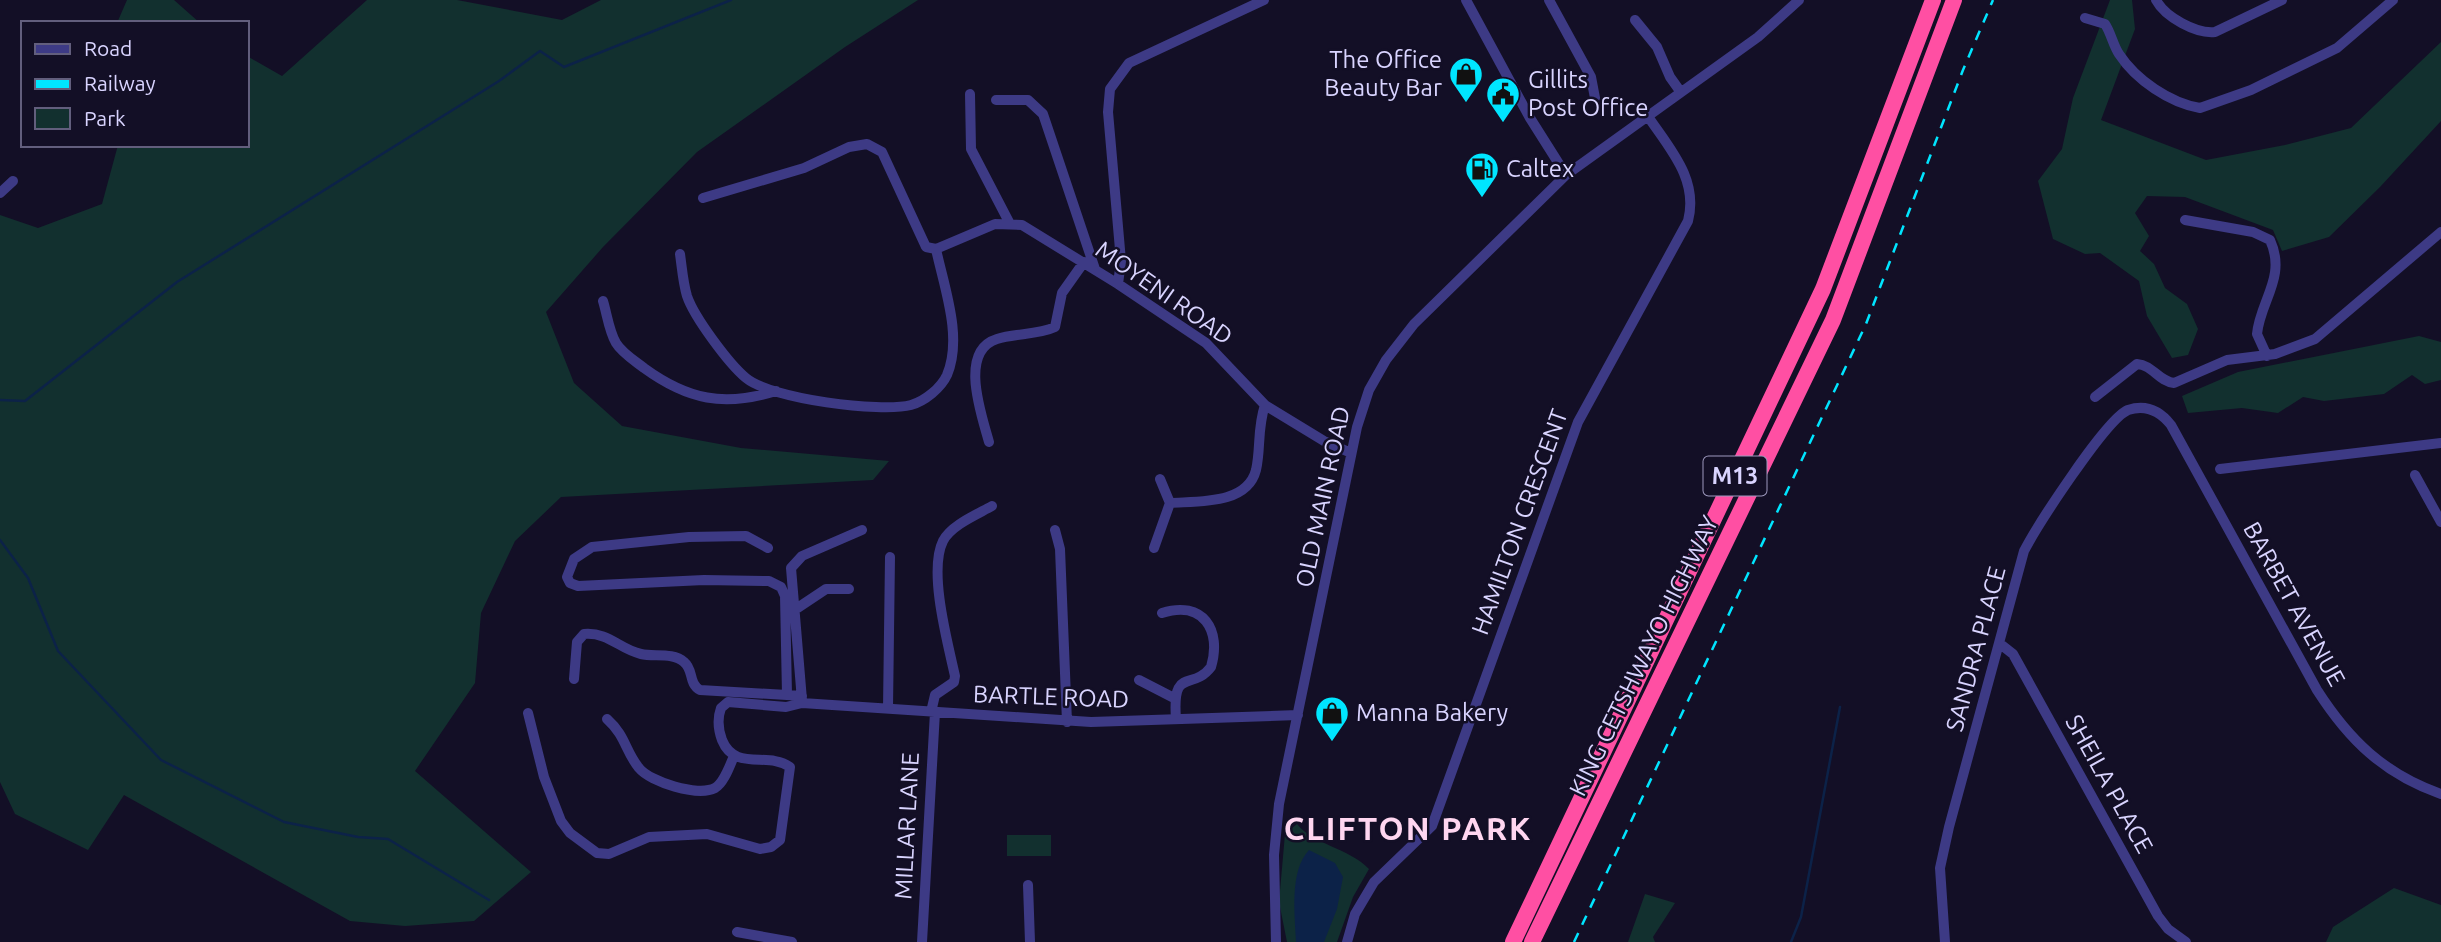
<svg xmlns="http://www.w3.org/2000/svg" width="2441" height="942" font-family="Ubuntu,sans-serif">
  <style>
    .green { fill: #12302f }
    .water { fill: #0c2248 }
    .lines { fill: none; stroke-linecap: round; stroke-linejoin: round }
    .stream { stroke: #0c2248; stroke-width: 2.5 }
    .minor { stroke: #3d3a85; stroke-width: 10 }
    .highway { stroke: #ff4fa3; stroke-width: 16 }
    .rail { stroke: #00e5ff; stroke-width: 2.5; stroke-dasharray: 10 9; stroke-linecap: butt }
    .labels { text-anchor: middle; stroke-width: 5; stroke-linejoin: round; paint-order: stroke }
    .shield { fill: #130f26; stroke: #9e99be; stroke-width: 2 }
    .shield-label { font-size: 23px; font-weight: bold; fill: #d9d4ff }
    .poi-label { font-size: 24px; fill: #d9d4ff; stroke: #130f26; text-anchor: start }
    .street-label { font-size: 24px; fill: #d9d4ff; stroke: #130f26 }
    .district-label { font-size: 32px; font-weight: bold; letter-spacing: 2px; fill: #ffd6f0; stroke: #130f26 }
  </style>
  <rect width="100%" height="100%" fill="#130f26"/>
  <path class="green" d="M127 0H174L200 23H117Z
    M367 0H457L562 20 601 0H918L845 47 697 152 603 247 546 312 574 383 622 426 741 448 889 461 873 480 561 497 515 541 481 613 475 683 415 771 531 872 474 921 405 926 350 921 124 795 88 850 15 814 0 782V215L38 228 102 204 118 145H247V56L282 76Z
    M2110 0H2132L2135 29 2101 120 2206 160 2285 145 2351 128 2441 42V121L2380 187 2329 237 2282 251 2273 230 2185 197 2147 196 2135 213 2149 236 2140 251 2154 264 2165 288 2187 304 2198 329 2188 355 2172 358 2147 316 2139 281 2100 253 2085 254 2053 239 2038 181 2062 149 2073 98Z
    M2419 336 2441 342V380L2425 384 2412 375 2384 394 2324 401 2303 397 2278 413 2242 408 2188 413 2182 396 2238 372Z
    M1297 824C1312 844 1349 848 1369 869L1353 897 1337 942H1287L1279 902 1285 834Z
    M1007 835H1051V856H1007Z
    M2394 888 2441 905V942H2326L2333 927Z
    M1645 894 1675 903 1653 937 1655 942H1628Z"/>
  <path class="water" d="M1309 850 1335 863 1343 877 1337 909 1324 942H1296C1295 915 1289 871 1309 850Z"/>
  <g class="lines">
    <path class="stream" d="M0 400 25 401 177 282 499 81 540 51 564 67 731 0
      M0 540 28 578 58 651 161 760 284 822 358 837 388 839 489 900
      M1791 942 1801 917 1840 707"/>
    <path class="minor" d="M1466 0 1530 118 1566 175
      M1549 0 1591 77 1595 98
      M2156 0C2165 17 2196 34 2215 32L2282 0
      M2085 18 2105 24C2111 33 2113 45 2119 54 2136 80 2170 103 2200 108L2251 90 2337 48 2393 0
      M1635 20 1657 47 1670 77 1680 91
      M970 94 971 149 1009 222
      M996 100H1028L1043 114 1095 269
      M0 193 13 181
      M703 198 804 168 849 147 867 144 882 152 926 247 936 249 995 224 1022 225 1118 284 1206 343 1265 405 1324 441 1351 453
      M2185 220 2253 232 2270 240C2287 277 2260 301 2257 334L2267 356
      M680 254C682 268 683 283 687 296 694 317 729 364 746 378 771 399 881 413 911 405 925 401 941 388 947 375 963 337 944 287 936 249
      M1118 284 1121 261 1108 112 1110 89 1129 63 1264 0
      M603 301C607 314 609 331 616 343 622 353 635 361 644 368 688 400 724 407 776 391
      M2095 397 2137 364C2153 365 2158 381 2174 383L2227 360 2275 354 2315 339 2441 232
      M989 442C982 416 958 351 997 339 1016 333 1038 335 1055 327L1062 293 1084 262
      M2220 469 2441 443
      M2415 475 2441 522
      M1160 479 1170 503
      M1055 530 1060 549 1067 722
      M768 548 746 536 689 537 592 547 574 559 567 577 570 583 578 586 704 580 769 581 781 587 785 596 787 695 802 696
      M1154 548 1170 503C1198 501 1247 505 1256 470 1261 448 1257 429 1265 405
      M793 611 826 589H849
      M1162 613C1203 600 1222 630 1211 667 1192 692 1172 665 1176 719
      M1999 643 2013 654 2158 916 2168 929 2186 942
      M574 679 577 642 584 634C609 632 619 649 641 654 654 657 673 652 684 662 694 670 688 683 700 690L787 695
      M1139 680 1174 698
      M802 700 791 568 802 556 862 530
      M888 708 890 557
      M931 712 935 695 954 682 955 676C948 644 928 571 943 541 951 525 978 514 992 506
      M528 713 544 777 561 821 570 833 597 853 609 854 649 837 707 834 760 849 771 847 780 840 790 767C768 751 735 772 722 740 718 729 717 719 721 708L728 702 786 707 802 703 1091 722 1298 715
      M607 719C626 736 625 751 639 768 650 782 698 797 715 788 724 783 730 765 734 756
      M1028 885 1030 942
      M737 932 792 942
      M922 942 935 712
      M1276 942 1274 855 1279 804 1357 427 1369 390 1386 360 1414 324 1566 175 1758 37 1799 0
      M1347 942 1355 914 1374 882 1432 826 1578 422 1688 221C1699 179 1669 148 1647 115
      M1945 942 1940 868 1949 827 2024 551C2037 526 2106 419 2128 410 2146 404 2160 411 2171 425L2317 690C2349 740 2384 774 2441 794"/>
    <path class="highway" d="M1513 942 1823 289 1933 0
      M1532 942 1833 320 1954 0"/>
    <path class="rail" d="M1574 942 1866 324 1963 70 1993 0"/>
  </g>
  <defs>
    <g id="shop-pin" transform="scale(1.75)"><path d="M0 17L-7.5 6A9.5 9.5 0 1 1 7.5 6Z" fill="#00e5ff" stroke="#130f26"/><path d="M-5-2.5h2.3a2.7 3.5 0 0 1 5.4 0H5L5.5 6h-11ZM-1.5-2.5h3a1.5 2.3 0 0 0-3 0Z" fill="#111"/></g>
    <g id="civic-pin" transform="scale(1.75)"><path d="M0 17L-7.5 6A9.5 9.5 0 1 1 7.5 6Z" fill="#00e5ff" stroke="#130f26"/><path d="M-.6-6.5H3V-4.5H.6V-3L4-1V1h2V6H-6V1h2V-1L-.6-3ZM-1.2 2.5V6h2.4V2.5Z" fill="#111"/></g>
    <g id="fuel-pin" transform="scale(1.75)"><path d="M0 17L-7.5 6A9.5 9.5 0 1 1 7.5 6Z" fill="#00e5ff" stroke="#130f26"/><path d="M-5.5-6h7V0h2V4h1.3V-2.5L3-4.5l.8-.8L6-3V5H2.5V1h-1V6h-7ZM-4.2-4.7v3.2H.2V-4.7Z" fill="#111"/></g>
  </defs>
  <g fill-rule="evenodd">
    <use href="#shop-pin" x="1466" y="74"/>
    <use href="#civic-pin" x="1503" y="94"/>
    <use href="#fuel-pin" x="1482" y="169"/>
    <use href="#shop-pin" x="1332" y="713"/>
  </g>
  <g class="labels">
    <rect class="shield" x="1703.5" y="456.5" width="63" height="39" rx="5"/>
    <g class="shield-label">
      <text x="1735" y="484">M13</text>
    </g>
    <g class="poi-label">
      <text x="1442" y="68" text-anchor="end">The Office<tspan x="1442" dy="28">Beauty Bar</tspan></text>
      <text x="1528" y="88">Gillits<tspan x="1528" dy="28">Post Office</tspan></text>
      <text x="1506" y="177">Caltex</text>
      <text x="1356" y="721">Manna Bakery</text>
    </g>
    <g class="street-label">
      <text transform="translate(1164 293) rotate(35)" y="8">MOYENI ROAD</text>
      <text transform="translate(1323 497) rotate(-78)" y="8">OLD MAIN ROAD</text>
      <text transform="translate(1520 522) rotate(-70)" y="8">HAMILTON CRESCENT</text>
      <text transform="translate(2294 604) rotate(61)" y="8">BARBET AVENUE</text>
      <text transform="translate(1976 649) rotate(-75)" y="8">SANDRA PLACE</text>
      <text transform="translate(1644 656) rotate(-64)" y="8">KING CETSHWAYO HIGHWAY</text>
      <text transform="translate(1051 697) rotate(2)" y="8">BARTLE ROAD</text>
      <text transform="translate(2109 784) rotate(61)" y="8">SHEILA PLACE</text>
      <text transform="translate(907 826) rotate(-87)" y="8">MILLAR LANE</text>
    </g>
    <g class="district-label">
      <text x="1408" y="840">CLIFTON PARK</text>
    </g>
  </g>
  <rect x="21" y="21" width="228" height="126" fill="#130f26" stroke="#625e7d" stroke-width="2"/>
  <rect x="35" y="44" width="35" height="10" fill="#3d3a85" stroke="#625e7d" stroke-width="2"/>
  <text x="84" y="56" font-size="21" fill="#d9d4ff">Road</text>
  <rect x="35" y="79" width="35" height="10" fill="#00e5ff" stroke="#625e7d" stroke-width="2"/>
  <text x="84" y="91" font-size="21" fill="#d9d4ff">Railway</text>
  <rect x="35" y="108" width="35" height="21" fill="#12302f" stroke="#625e7d" stroke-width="2"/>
  <text x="84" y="126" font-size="21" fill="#d9d4ff">Park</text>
</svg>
